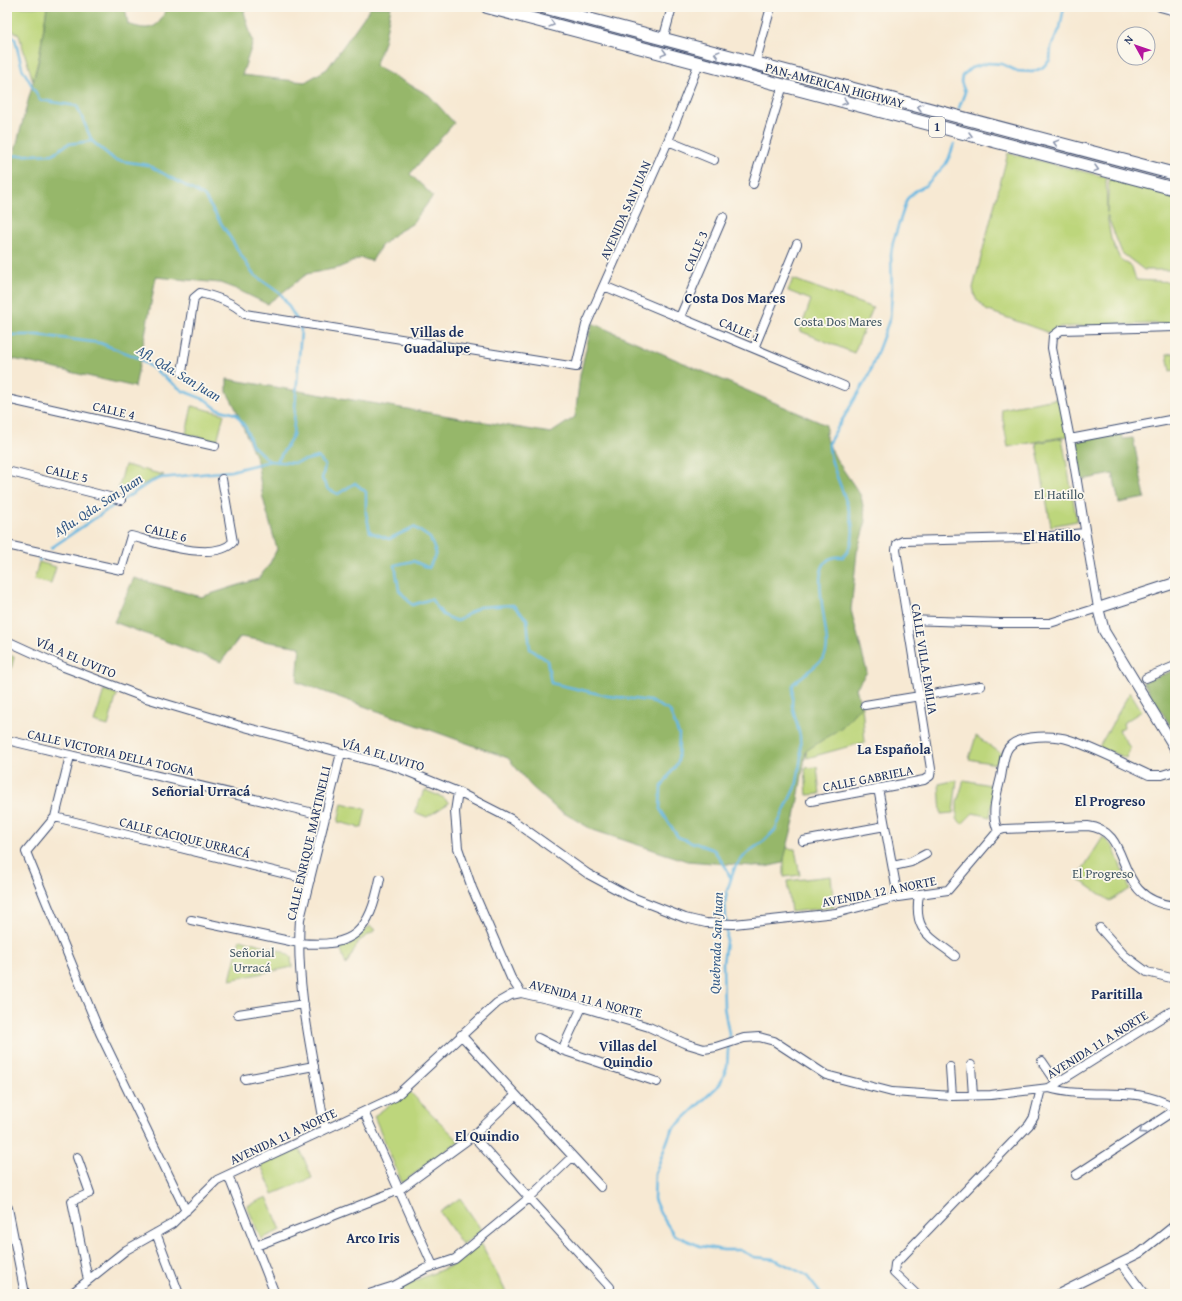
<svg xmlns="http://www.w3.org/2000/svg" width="1182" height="1301" font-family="'Gentium Book Plus',serif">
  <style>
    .green { fill: #bdd67b; stroke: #6c826c }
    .forest { fill: #96b76b; stroke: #587364 }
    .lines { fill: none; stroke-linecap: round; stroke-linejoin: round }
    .stream { stroke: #67b8e2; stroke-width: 2.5 }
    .minor-casing { stroke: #3c4b70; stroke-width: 10 }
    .major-casing { stroke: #3c4b70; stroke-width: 12 }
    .highway-casing { stroke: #3c4b70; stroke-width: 14 }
    .minor { stroke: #fff; stroke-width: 8 }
    .major { stroke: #fff; stroke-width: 10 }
    .highway { stroke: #fff; stroke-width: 12 }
    .oneway { stroke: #8d97ae }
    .labels { text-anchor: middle; stroke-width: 3.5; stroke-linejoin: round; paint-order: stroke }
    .shield { fill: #fbf7ec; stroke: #5e6b89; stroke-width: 1 }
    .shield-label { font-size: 12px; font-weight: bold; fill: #1b2f5e }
    .street-label { font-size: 13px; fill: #1b2f5e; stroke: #fbf7ec }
    .park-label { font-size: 13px; fill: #445965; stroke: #fbf7ec }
    .neighbourhood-label { font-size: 14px; font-weight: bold; fill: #1b2f5e; stroke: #fbf7ec }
    .water-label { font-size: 14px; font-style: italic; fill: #325886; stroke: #fbf7ec }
  </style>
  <rect width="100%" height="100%" fill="#fbf7ec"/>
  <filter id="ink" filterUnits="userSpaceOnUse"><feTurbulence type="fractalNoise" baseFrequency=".025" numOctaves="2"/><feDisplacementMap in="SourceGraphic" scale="8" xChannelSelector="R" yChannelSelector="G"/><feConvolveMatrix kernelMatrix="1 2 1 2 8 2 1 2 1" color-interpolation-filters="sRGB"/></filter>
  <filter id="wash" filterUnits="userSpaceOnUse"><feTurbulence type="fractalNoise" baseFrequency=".012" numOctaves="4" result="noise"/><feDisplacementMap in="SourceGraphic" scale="16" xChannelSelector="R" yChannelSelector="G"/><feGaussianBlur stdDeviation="0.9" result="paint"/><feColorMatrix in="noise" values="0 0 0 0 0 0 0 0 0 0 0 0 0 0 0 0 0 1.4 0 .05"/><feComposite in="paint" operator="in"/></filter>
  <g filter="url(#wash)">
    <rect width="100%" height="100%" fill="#f7e9d3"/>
    <path class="green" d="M7 7H47L39 57 33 81 19 35 7 26Z
      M1008 153 1106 177 1107 213 1109 177 1175 196V270H1144L1122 253 1107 215 1111 239 1120 259 1132 267 1136 280 1175 282V323L1060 327 1049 333 986 310 975 297 973 288Z
      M793 279 873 308 854 353 800 331 811 300 788 291Z
      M1175 353V370L1170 371 1167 354Z
      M1061 398 1068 436 1008 447 1001 409Z
      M192 406 224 414 217 441 186 434Z
      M1062 438 1077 521 1051 526 1036 443Z
      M125 465 164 475 125 492 118 490Z
      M39 562 56 567 51 584 34 580Z
      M7 654 14 657 7 686Z
      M104 690 117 694 108 726 94 722Z
      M1130 692 1142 711 1123 723 1124 727 1119 730 1130 748 1126 758 1099 747Z
      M862 705 865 742 807 758 805 745 826 715Z
      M976 736 1002 754 1000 765 969 759Z
      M817 767 820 794 807 795 805 768Z
      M957 780 953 813 941 814 939 784Z
      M964 780 995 786 990 817 973 813 962 824 957 819V802Z
      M425 790 444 798 449 803 427 817 414 812Z
      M342 803 366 809 362 828 338 822Z
      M1103 837 1113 847 1130 889 1110 901 1077 878Z
      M784 848 795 849 800 875 784 877Z
      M831 876 834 907 791 912 787 881Z
      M370 926 376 930 359 941 346 965 340 947 350 944Z
      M240 939 282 951 291 957 292 967 230 980Z
      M409 1091 459 1141 402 1183 374 1116Z
      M300 1149 312 1178 273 1194 261 1165Z
      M267 1197 281 1230 261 1239 247 1206Z
      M460 1198 482 1231 462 1244 440 1212Z
      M481 1243 507 1294H403L400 1287 458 1263Z"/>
    <path class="forest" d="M47 7H125L128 24C150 32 159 29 167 7H246L244 12 253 42 242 75 305 82 327 69 371 7H391L384 42 375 66 429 95 454 123 410 174 433 196 412 224 396 233 381 246 372 261 361 258 338 268 307 274 267 304 236 289 220 283 156 277 135 387 9 358 7 356V181L39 59Z
      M592 323 826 425V439L836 459 861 496 866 521 857 552 851 610 867 672 856 688 861 706 842 727 806 751 795 817 783 863 765 867 687 861 593 830 557 809 531 786 508 758 297 682 300 647 240 637 221 662 114 622 134 578 201 597 258 579 269 565 277 549 263 498 257 461 236 409 227 392V379L551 433 575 417 580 375Z
      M1121 432 1123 439 1133 438 1145 498 1119 503 1113 474 1081 480 1074 442Z
      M1175 670V733L1143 682Z"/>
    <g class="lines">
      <path class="stream" d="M7 33 15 39 22 68 40 100 77 106 92 141 115 160 148 165 204 196 253 274 281 294 297 320
        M959 108 965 92 961 82 962 76 971 68 988 63 1002 64 1017 71 1032 72 1042 68 1050 60 1051 47 1060 28 1064 7
        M7 156 53 154 68 144 92 141
        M7 335H38L100 343 139 358 183 391 206 400 217 409 236 414 246 428 252 445 269 461
        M277 462 293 435 301 330 299 325
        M123 500 149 483 161 478 231 471 270 461 294 463 318 457 325 465 322 479 328 489 338 494 355 483 366 492V513L370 532 389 539 414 527 430 538 436 553 429 568 413 561 395 565 399 590 412 605 431 599 443 615 457 621 479 607 513 605 527 619 530 649 547 660 551 683 608 696 650 701 670 711 679 735 678 762 661 788 660 809 678 837 714 850 727 869 730 878
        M51 548 119 502
        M39 560 41 559
        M821 1294 806 1275 774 1259 754 1257 740 1250H723L700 1246 674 1235 660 1213 654 1199 655 1174 671 1131 720 1084 727 1067 729 1034 724 1007 723 963 727 934 725 903 727 891 735 867 747 853 764 841 775 830 797 783 801 757 800 736 792 705 793 684C802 675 819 666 825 655 835 635 798 551 843 557 872 529 827 474 829 442L868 377 890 318 892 294 891 254 893 242 907 199 915 191 925 186 945 165 949 158 954 144"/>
    </g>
  </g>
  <g filter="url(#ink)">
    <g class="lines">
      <g class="minor-casing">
        <path id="minor" d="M1160 7 1175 11
          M663 40 672 7
          M755 64 771 7
          M668 141 714 160
          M753 184 783 85
          M604 286 844 386
          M680 317 723 217
          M754 348 797 244
          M182 372 194 298 200 293C217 297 232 302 245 314L576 367 586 325 668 141 699 63
          M7 399 215 446
          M1070 439 1175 419
          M7 471 121 500
          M7 545 121 570 131 536C155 542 214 563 233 542L222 479
          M907 620 1000 623H1050L1098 608 1070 439 1052 348 1053 336 1061 330 1175 327
          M7 641 64 667 146 698 237 725 399 768 458 792 511 819 588 874 629 896 685 918 706 923 734 924 836 913 898 897 948 890 998 831 1004 829 1088 826C1136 831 1109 899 1175 906
          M1146 678 1175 666
          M865 705 981 686
          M7 740 326 816
          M70 756 55 817 26 852 100 1033 186 1211
          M878 788 898 897
          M458 792 455 812 458 848 472 888 511 978 521 993
          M811 801 924 780 930 776 931 769 896 550 897 544 903 541 1028 538 1085 533
          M55 817 310 880
          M998 831C990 814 997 794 1001 777 1003 768 1003 754 1009 747 1020 734 1055 735 1070 740 1097 749 1123 763 1149 775H1162L1175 771
          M803 841 885 826
          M893 866 911 862 926 854
          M919 894C913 931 928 935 955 956
          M191 920 299 943C355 948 369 932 380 879
          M1100 928 1124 955 1147 972 1175 979
          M238 1014 304 1004
          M461 1035 516 1095
          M538 1038 562 1050 657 1082
          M562 1050 582 1007
          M1042 1061 1057 1083
          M971 1065 973 1096
          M950 1067 952 1096
          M245 1079 314 1066
          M1049 1088C1093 1101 1133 1083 1175 1108
          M364 1112 433 1266
          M325 1129C314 1061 295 988 300 919L341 753
          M77 1157 90 1193 72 1201 88 1280
          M228 1175 275 1294
          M1076 1175 1175 1110
          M601 1187 516 1095 473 1136 610 1287 608 1294
          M8 1208 25 1294
          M156 1233 179 1294
          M256 1246 399 1190 473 1136
          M1121 1263 1144 1294
          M394 1286 397 1294
          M71 1294 126 1250 172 1224 217 1180 395 1097 497 1003 511 995 521 993 582 1007 649 1027 684 1043 704 1049 716 1047 744 1038 759 1037 774 1041 826 1075 892 1092 952 1096 991 1095 1049 1088 1175 1009
          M369 1294 394 1286 425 1269 455 1259 529 1198 572 1157
          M916 1294 894 1273 895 1264 1029 1125 1034 1117 1041 1089
          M1058 1294 1140 1253 1175 1225"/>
      </g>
      <g class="major-casing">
        <path id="major" d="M1175 583 1098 608 1104 631 1175 748"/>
      </g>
      <g class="highway-casing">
        <path id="highway" d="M487 7 1175 189
          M543 7 1175 174"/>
      </g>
      <use href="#minor" class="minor"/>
      <use href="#major" class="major"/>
      <use href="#highway" class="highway"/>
    </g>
    <defs><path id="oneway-chevron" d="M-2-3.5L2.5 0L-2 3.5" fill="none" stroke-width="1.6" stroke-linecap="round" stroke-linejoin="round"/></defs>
    <g class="oneway">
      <use href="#oneway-chevron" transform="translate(552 24) rotate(15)"/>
      <use href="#oneway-chevron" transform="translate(664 53) rotate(15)"/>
      <use href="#oneway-chevron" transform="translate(717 54) rotate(-165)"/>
      <use href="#oneway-chevron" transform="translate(845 102) rotate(17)"/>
      <use href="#oneway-chevron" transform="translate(920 107) rotate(-165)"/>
      <use href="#oneway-chevron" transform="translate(970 136) rotate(15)"/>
      <use href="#oneway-chevron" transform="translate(1056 143) rotate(-165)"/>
      <use href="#oneway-chevron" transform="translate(1096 169) rotate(15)"/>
      <use href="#oneway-chevron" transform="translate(1142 1131) rotate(147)"/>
    </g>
  </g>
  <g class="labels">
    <rect class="shield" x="929" y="117" width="16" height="20" rx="3"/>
    <g class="shield-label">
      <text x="937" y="131">1</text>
    </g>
    <g class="street-label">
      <text transform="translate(835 85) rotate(15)" y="5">PAN-AMERICAN HIGHWAY</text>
      <text transform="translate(625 210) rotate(-66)" y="5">AVENIDA SAN JUAN</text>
      <text transform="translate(695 251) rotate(-67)" y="5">CALLE 3</text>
      <text transform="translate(740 329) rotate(23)" y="5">CALLE 1</text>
      <text transform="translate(114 410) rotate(13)" y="5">CALLE 4</text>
      <text transform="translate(67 473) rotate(13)" y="5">CALLE 5</text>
      <text transform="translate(166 532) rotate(14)" y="5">CALLE 6</text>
      <text transform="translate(76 657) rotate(23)" y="5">VÍA A EL UVITO</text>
      <text transform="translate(925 659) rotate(81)" y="5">CALLE VILLA EMILIA</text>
      <text transform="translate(111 752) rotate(13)" y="5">CALLE VICTORIA DELLA TOGNA</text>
      <text transform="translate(383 754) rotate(17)" y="5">VÍA A EL UVITO</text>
      <text transform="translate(868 778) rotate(-11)" y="5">CALLE GABRIELA</text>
      <text transform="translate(185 837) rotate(14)" y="5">CALLE CACIQUE URRACÁ</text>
      <text transform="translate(308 843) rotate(-77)" y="5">CALLE ENRIQUE MARTINELLI</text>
      <text transform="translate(879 891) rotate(-11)" y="5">AVENIDA 12 A NORTE</text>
      <text transform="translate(586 998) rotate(15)" y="5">AVENIDA 11 A NORTE</text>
      <text transform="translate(1097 1044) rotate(-32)" y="5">AVENIDA 11 A NORTE</text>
      <text transform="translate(283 1136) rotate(-25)" y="5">AVENIDA 11 A NORTE</text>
    </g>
    <g class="park-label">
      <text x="838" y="326">Costa Dos Mares</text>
      <text x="1059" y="499">El Hatillo</text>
      <text x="1103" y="878">El Progreso</text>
      <text x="252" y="957">Señorial<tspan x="252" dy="15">Urracá</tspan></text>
    </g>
    <g class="neighbourhood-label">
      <text x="735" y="303">Costa Dos Mares</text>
      <text x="437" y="337">Villas de<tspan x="437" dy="16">Guadalupe</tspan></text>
      <text x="1052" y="541">El Hatillo</text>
      <text x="894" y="754">La Española</text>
      <text x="201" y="796">Señorial Urracá</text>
      <text x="1110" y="806">El Progreso</text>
      <text x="1117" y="999">Paritilla</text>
      <text x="628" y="1051">Villas del<tspan x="628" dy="16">Quindio</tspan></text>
      <text x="487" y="1141">El Quindio</text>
      <text x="373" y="1243">Arco Iris</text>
    </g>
    <g class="water-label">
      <text transform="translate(179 373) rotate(31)" y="5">Afl. Qda. San Juan</text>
      <text transform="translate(98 505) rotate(-33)" y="5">Aflu. Qda. San Juan</text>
      <text transform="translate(716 943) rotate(-88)" y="5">Quebrada San Juan</text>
    </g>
  </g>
  <rect width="1182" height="1301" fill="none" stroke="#fbf7ec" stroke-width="24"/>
  <g transform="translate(1136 46) rotate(310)"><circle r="19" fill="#fbf7ec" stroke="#a1a7b3"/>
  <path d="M0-3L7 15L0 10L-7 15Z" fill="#b5179e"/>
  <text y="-6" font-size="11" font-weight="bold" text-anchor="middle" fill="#1b2f5e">N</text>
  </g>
</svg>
